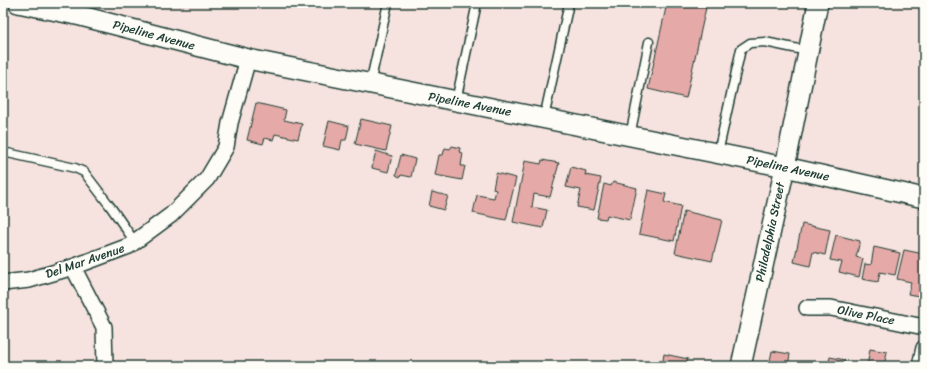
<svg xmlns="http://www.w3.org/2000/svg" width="927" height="369" font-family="Sriracha,sans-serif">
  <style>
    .building { fill: #e5aaa7; stroke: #1f3d34 }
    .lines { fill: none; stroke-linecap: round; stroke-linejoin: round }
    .service-casing { stroke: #1f3d34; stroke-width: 11 }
    .minor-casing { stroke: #1f3d34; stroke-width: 18 }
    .tertiary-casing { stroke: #1f3d34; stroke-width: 22 }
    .service { stroke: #fdfcf7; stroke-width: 8 }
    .minor { stroke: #fdfcf7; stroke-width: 15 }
    .tertiary { stroke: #fdfcf7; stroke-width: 19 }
    .labels { text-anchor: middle; stroke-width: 4; stroke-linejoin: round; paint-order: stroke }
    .street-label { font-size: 12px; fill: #1f3d34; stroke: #fdfcf7 }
  </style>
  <rect width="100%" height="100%" fill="#f6e3df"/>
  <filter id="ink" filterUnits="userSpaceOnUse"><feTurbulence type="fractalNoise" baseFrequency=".025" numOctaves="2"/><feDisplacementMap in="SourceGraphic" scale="8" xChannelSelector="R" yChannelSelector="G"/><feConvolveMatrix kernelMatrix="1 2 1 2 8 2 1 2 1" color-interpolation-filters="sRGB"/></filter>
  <g filter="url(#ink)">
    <path class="building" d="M667 3H707L686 98 648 89Z
      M256 103 286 110 284 120 302 124 298 139 275 134 273 140 265 138 263 144 247 140Z
      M361 119 392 126 386 151 355 144Z
      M329 121 349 126 346 140H342L340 150 323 146Z
      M452 146 460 148 459 152 463 153 461 166H465L462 180 435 175 439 155H443L445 148 450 149Z
      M376 151 392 156 388 172 372 168Z
      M401 155 415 159 411 177 401 175 400 177 396 175Z
      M542 160 559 163 550 197 534 194 532 207 547 210 543 228 513 222 525 161 541 164Z
      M571 167 586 171 585 175 601 178 594 210 577 207 581 190 566 187Z
      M496 173 516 178 506 220 473 213 477 195 494 198 496 190 493 189Z
      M613 182 637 188 630 220 607 215 606 219 597 218 604 184 611 186Z
      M648 190 666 194 664 202 681 206 674 241 639 234Z
      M432 192 448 196 444 210 429 206Z
      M684 211 722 220 712 261 675 253Z
      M802 224 830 230 825 255 813 252 810 266 794 262Z
      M836 235 860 241 856 257 863 259 859 277 839 272 842 262 830 260Z
      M874 247 900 253 895 275 880 272 878 282 862 279 865 264 871 265Z
      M904 250 924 254V297L908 294 911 282 897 279Z
      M870 349 887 352 884 366H867Z
      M772 351 790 354 788 366H769Z
      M664 354 688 359 686 366H662Z
      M830 357 845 360 843 366H828Z"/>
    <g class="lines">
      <g class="service-casing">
        <path id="service" d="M370 84 388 3
          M456 101 477 3
          M544 118 569 3
          M630 136 649 42
          M3 152 75 168 84 172 110 206 135 242
          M718 153 741 49 750 43 765 42 808 51"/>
      </g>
      <g class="minor-casing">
        <path id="minor" d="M73 267 104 327 105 366
          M3 283 29 280 73 267 129 246 171 215 207 179 226 147 230 123 248 59
          M807 308H831L924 327
          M920 366 924 348"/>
      </g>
      <g class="tertiary-casing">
        <path id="tertiary" d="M18 3 81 16 248 59 785 167 924 198
          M741 366 785 167 818 3"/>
      </g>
      <use href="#service" class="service"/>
      <use href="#minor" class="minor"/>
      <use href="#tertiary" class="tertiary"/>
    </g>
  </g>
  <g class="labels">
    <g class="street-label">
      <text transform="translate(154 35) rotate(15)" y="4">Pipeline Avenue</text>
      <text transform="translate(470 104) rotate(11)" y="4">Pipeline Avenue</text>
      <text transform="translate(788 168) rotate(12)" y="4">Pipeline Avenue</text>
      <text transform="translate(770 232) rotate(-78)" y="4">Philadelphia Street</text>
      <text transform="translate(85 261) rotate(-19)" y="4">Del Mar Avenue</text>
      <text transform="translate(866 315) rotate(11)" y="4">Olive Place</text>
    </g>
  </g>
  <rect width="927" height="369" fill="none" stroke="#fdfcf7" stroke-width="16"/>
  <rect x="8" y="8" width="911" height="353" fill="none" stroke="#1f3d34" stroke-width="1.5" filter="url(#ink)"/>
</svg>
